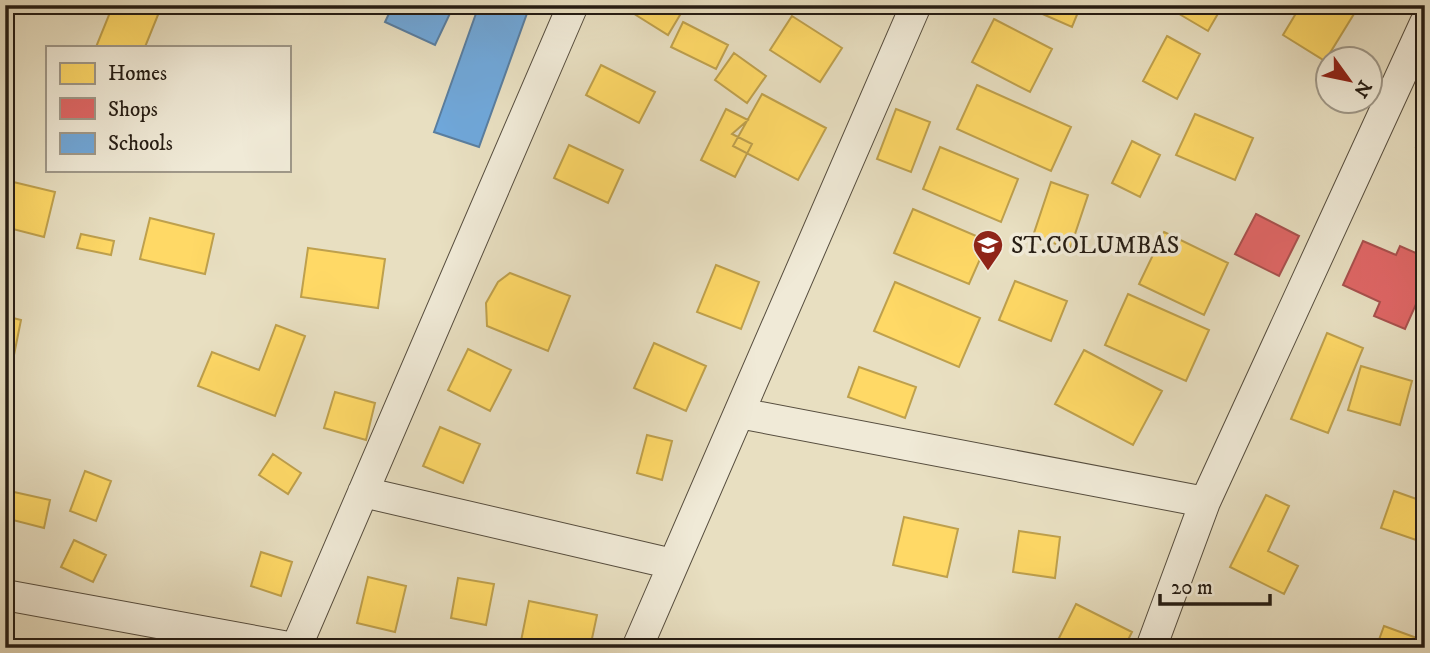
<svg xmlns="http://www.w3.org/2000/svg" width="1430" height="653" font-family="'IM FELL DW Pica',serif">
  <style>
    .homes { fill: #ffd966; stroke: #bea04d; stroke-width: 2 }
    .shops { fill: #e06666; stroke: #a8504d; stroke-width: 2 }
    .schools { fill: #6fa8dc; stroke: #597ea0; stroke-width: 2 }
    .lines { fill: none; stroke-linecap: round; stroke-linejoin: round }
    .minor-casing { stroke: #564d3e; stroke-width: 32 }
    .minor { stroke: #f0ead7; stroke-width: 30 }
    .labels { text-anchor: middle; stroke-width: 7; stroke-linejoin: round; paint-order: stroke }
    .poi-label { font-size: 24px; fill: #251c13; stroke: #f0ead7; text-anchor: start }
  </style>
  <rect width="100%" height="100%" fill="#e8dfc1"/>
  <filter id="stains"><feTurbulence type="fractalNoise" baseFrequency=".00286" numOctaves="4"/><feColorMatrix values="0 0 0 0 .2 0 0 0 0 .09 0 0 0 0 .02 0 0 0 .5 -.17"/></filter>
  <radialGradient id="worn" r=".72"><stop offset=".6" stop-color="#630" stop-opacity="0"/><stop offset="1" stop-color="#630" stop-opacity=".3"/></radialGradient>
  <path class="homes" d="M113 5H162L145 47H96Z
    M624 5H686L668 35 623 7Z
    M1022 5H1081L1072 27Z
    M1164 5H1223L1208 31Z
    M1301 5H1351L1357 9 1325 61 1283 35Z
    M792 16 842 48 820 82 770 50Z
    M994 19 1052 49 1030 92 972 62Z
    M683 22 728 45 716 69 671 47Z
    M1167 36 1200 54 1177 99 1143 81Z
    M734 53 766 76 747 103 715 80Z
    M601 65 655 92 639 123 586 95Z
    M977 85 1071 127 1051 171 957 129Z
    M762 94 826 128 798 180 733 146Z
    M726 109 748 120 732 134 752 144 735 177 701 160Z
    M896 109 930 122 911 172 877 159Z
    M1195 114 1253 138 1235 180 1176 155Z
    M1425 129V152L1416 147Z
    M1132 141 1160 155 1140 197 1112 183Z
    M569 145 623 170 608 203 554 178Z
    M940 147 1018 179 1001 222 923 189Z
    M5 180 55 192 44 237 5 227Z
    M1051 182 1088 195 1070 249 1033 236Z
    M913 209 988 241 969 284 894 253Z
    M150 218 214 234 205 274 140 259Z
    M1164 232 1228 263 1204 315 1139 284Z
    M81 234 114 241 111 255 77 248Z
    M308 248 385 259 378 308 301 297Z
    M716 265 759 282 741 329 697 312Z
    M510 273 570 296 548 351 487 326 486 303 498 282Z
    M1015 281 1067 301 1051 341 999 320Z
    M895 282 980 318 959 367 874 331Z
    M1128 294 1209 330 1186 381 1105 345Z
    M5 316 21 320 10 375 5 374Z
    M276 325 305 336 275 416 198 386 212 352 259 370Z
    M1327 333 1363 348 1328 433 1291 419Z
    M654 343 706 366 686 411 634 388Z
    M468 349 511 370 490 411 448 390Z
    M1084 350 1162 391 1133 445 1055 404Z
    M1361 366 1412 381 1400 425 1348 410Z
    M859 367 916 387 905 418 848 397Z
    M335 392 375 403 366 440 324 428Z
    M440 427 480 444 463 483 423 466Z
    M647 435 672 441 662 480 637 473Z
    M273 454 301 473 288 494 259 475Z
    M85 471 111 481 96 521 70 511Z
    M5 490 50 500 44 528 5 518Z
    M1394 491 1425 502V543L1381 528Z
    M1266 495 1289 506 1268 551 1298 566 1284 594 1230 567Z
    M904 517 958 529 947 577 893 565Z
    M1019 531 1060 537 1055 578 1013 572Z
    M74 540 106 555 93 582 61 567Z
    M261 552 292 562 281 596 251 586Z
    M368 577 406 586 395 632 357 623Z
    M458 578 494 584 486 625 451 618Z
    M529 601 597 615 590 648 520 646Z
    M1076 604 1132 632 1124 648H1054Z
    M1384 626 1425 641V648H1376Z"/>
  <path class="shops" d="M1256 214 1299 236 1279 276 1235 254Z
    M1363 241 1396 255 1400 246 1425 257V284L1405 329 1374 316 1380 302 1343 285Z"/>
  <path class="schools" d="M393 5H454L435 45 385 22Z
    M479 5H530L479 147 434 132Z"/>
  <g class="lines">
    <g class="minor-casing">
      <path id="minor" d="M739 413 1205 502
        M363 492 673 564
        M5 595 294 648
        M296 648 573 5
        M637 648 916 5
        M1151 648 1205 502 1425 23"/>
    </g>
    <use href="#minor" class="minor"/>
  </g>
  <defs>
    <g id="school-pin" transform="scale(1.575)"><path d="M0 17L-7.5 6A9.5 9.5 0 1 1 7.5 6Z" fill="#8f2418" stroke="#f0ead7"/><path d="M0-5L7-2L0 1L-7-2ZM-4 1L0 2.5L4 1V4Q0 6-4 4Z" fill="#fff"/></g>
  </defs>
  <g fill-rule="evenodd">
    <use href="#school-pin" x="988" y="245"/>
  </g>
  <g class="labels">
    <g class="poi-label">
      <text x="1011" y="253">ST.COLUMBAS</text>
    </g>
  </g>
  <rect width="1430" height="653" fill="none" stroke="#e8dfc1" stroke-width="28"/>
  <rect x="7" y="7" width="1416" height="639" fill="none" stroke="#251c13" stroke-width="3.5"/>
  <rect x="14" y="14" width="1402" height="625" fill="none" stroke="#251c13" stroke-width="2"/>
  <rect x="46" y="46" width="245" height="126" fill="#f0ead7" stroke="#9f9889" stroke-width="2"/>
  <rect x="60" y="63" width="35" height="21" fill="#ffd966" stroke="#9f9889" stroke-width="2"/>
  <text x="108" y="80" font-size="21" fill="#251c13">Homes</text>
  <rect x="60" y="98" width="35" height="21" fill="#e06666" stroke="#9f9889" stroke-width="2"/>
  <text x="108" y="116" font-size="21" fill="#251c13">Shops</text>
  <rect x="60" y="133" width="35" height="21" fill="#6fa8dc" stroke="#9f9889" stroke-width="2"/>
  <text x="108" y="150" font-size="21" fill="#251c13">Schools</text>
  <g transform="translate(1349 80) rotate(123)"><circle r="33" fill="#f0ead7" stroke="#9f9889" stroke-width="2"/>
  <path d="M0-5L12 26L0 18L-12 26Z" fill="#8f2418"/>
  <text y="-10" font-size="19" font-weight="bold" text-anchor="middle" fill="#251c13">N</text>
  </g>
  <path d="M1160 594v10h110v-10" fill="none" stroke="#251c13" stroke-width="3.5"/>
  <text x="1171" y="594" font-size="21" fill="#251c13" stroke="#f0ead7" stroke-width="5" paint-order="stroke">20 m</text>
  <rect width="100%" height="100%" filter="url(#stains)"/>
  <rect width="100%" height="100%" fill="url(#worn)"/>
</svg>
